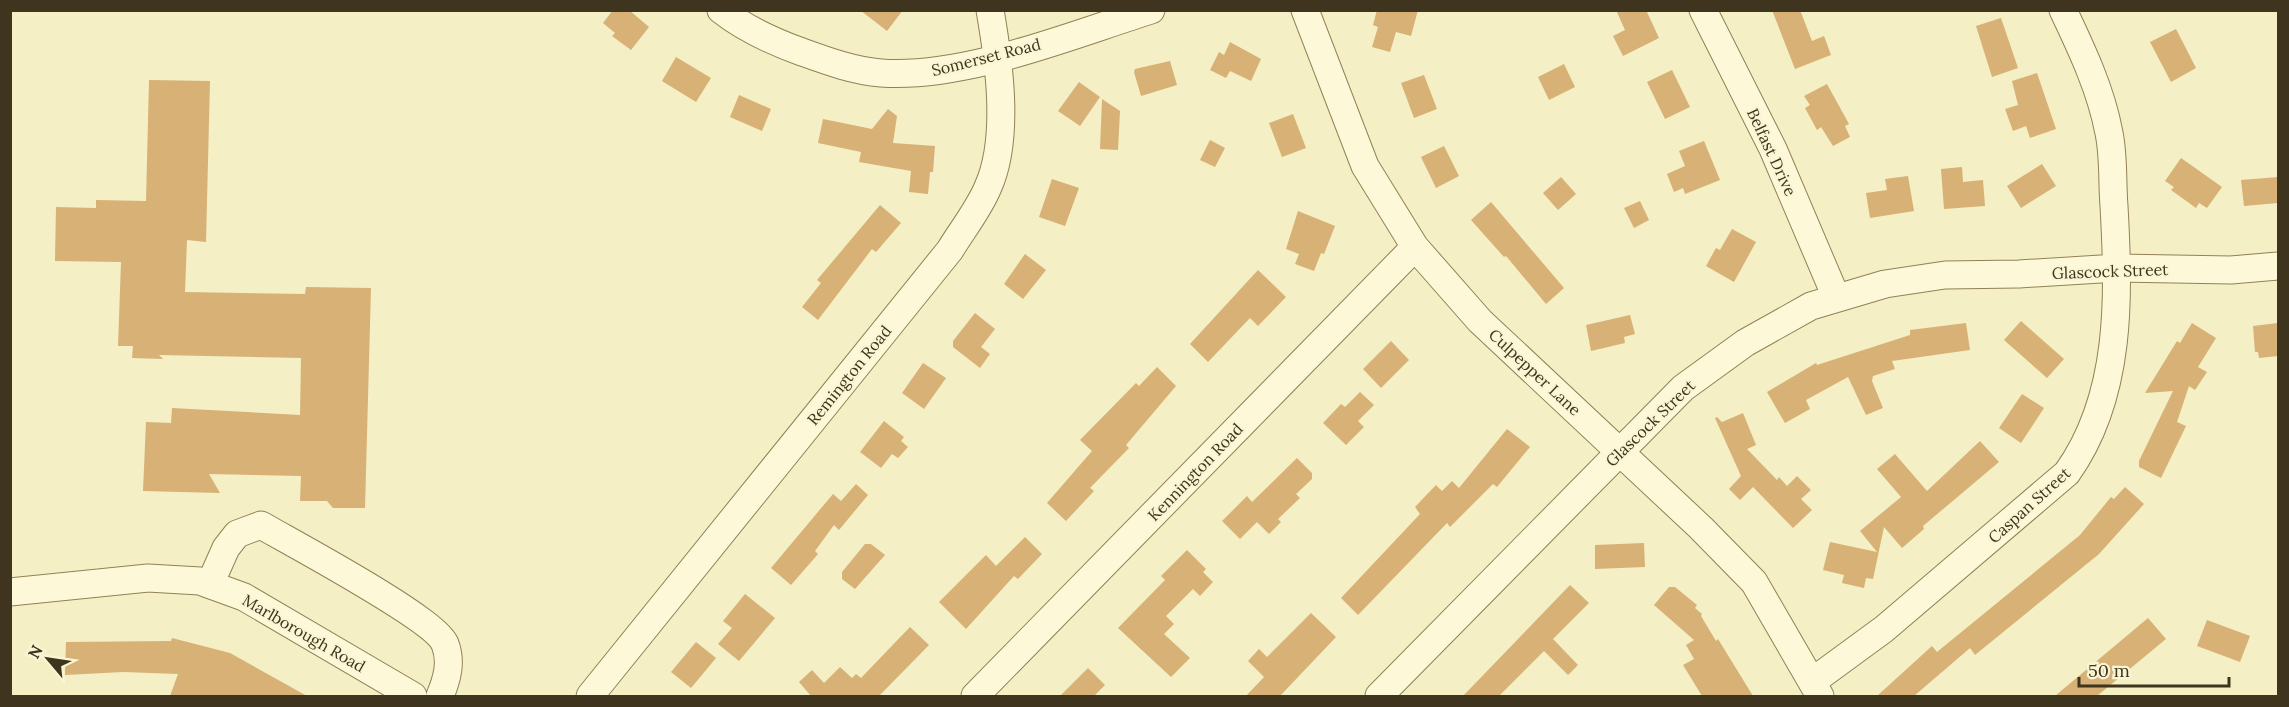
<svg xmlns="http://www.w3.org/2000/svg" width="2289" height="707" font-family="Lora,serif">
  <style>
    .building { fill: #d7b175 }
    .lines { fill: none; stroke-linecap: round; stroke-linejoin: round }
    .minor-casing { stroke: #918157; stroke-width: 29 }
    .minor { stroke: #fdf9d8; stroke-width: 27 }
    .labels { text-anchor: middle; stroke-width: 4.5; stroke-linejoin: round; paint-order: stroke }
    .street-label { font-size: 16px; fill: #3f341d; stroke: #faf6d4 }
  </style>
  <rect width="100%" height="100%" fill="#f4efc4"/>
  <path class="building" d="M613 10H629L649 27 631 50 612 36 615 33 603 23Z
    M860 10H903L887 31Z
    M1377 10H1418L1411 36 1396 32 1390 52 1372 47 1378 27 1373 25Z
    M1616 10H1646L1659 38 1623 56 1613 36 1625 30Z
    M1772 10H1800L1812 41 1824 36 1831 55 1795 69Z
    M2001 18 2018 68 1992 77 1976 26Z
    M2176 29 2196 68 2171 82 2150 42Z
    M1230 42 1261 59 1251 81 1230 71 1226 78 1210 70 1219 52 1224 55Z
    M676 57 711 78 696 102 662 81Z
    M1170 61 1177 85 1141 96 1134 72 1135 69Z
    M1564 64 1575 87 1549 100 1538 77Z
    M1672 70 1690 107 1665 119 1647 82Z
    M2037 73 2056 129 2030 138 2026 126 2013 131 2005 109 2018 105 2012 81Z
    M1424 75 1437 109 1414 118 1401 83Z
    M149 80 210 81 206 242 187 240 185 292 305 294 306 287 371 288 365 508H333L327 501H300L301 476 209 474 220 493 143 491 146 422 171 423 172 408 300 415 301 358 159 355 163 359 132 358 133 346H118L121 262 55 261 56 207 96 208V200L146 201Z
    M1079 82 1100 97 1080 126 1058 111Z
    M1827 84 1849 124 1845 126 1850 137 1833 146 1821 127 1817 130 1805 108 1810 105 1804 96Z
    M739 95 771 109 762 131 730 117Z
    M1102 99 1120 111 1118 150 1100 149Z
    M888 109 897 116 893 143 935 146 933 172H930L928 194 909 192 911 171 859 162 861 152 818 143 823 119 872 129Z
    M1293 114 1306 148 1282 157 1269 123Z
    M1210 140 1225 148 1215 167 1200 160Z
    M1704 141 1720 180 1685 194 1683 188 1674 192 1667 174 1685 166 1679 151Z
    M1444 146 1459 176 1436 188 1421 157Z
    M2181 158 2222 187 2207 208 2199 203 2196 208 2171 190 2174 187 2165 181Z
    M2042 164 2056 186 2021 208 2007 186Z
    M1962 167 1963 182 1983 180 1985 206 1944 209 1941 169Z
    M1908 176 1914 211 1870 218 1866 193 1887 190 1885 179Z
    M1561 177 1576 194 1558 210 1543 193Z
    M2278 177V203L2244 206 2241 180Z
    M1052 179 1079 188 1065 226 1039 217Z
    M1640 201 1649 220 1634 228 1624 208Z
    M1491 202 1564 288 1546 304 1506 256 1504 257 1471 220Z
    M880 205 901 223 876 252 872 249 818 320 802 307 821 283 817 280Z
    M1298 211 1335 226 1324 254 1321 253 1314 271 1295 264 1299 254 1286 249Z
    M1732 229 1756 242 1734 282 1706 266 1716 248 1720 250Z
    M1025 254 1046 270 1023 299 1004 284Z
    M1258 270 1286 297 1258 326 1250 318 1208 362 1190 344Z
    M975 313 995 329 981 347 990 354 980 368 953 347V341Z
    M1630 315 1635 334 1624 337 1625 343 1591 351 1586 325Z
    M2021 321 2064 359 2047 378 2004 340Z
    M1966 323 1970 350 1892 361 1895 369 1873 376 1872 381 1883 408 1866 415 1848 377 1806 400 1810 409 1785 423 1767 392 1816 363 1817 365 1910 335V330Z
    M2192 323 2216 338 2198 367 2207 372 2195 390 2189 386 2177 422 2186 426 2161 478 2139 467V461L2173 391 2145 393 2177 341 2180 343Z
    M2278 323V356L2259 358 2258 352H2255L2253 326Z
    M1391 341 1409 360 1381 388 1363 369Z
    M923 363 946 378 924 409 902 393Z
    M1157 367 1176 386 1126 445 1129 448 1090 488 1094 491 1066 521 1047 503 1092 451 1080 440 1136 383 1139 386Z
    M1360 392 1374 405 1358 421 1364 427 1346 445 1323 423 1341 404 1345 407Z
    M2022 394 2044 408 2021 443 1999 428Z
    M1743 413 1756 445 1747 449 1777 480 1779 477 1787 486 1797 476 1811 490 1801 499 1812 510 1793 528 1753 487 1740 500 1729 489 1741 476 1715 418 1717 417 1722 422Z
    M884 421 904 437 901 441 908 447 898 458 892 454 881 468 860 452Z
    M1507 429 1530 447 1497 487 1493 484 1450 527 1447 523 1358 615 1341 598 1420 514 1415 507 1436 485 1442 491 1452 481 1459 488Z
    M1980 441 1999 462 1923 526 1924 529 1902 548 1884 527 1873 579 1866 578 1864 588 1842 583 1844 575 1823 570 1830 542 1877 552 1860 531 1901 497 1877 469 1895 454 1927 491Z
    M1297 458 1312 473V479L1296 494 1300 498 1278 519 1281 522 1269 534 1257 522 1240 539 1222 521 1247 496 1252 502Z
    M856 484 868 495 839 530 834 525 815 551 818 554 791 585 771 568 833 494 841 501Z
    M2125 487 2144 504 2099 554 1975 655 1970 648 1914 696H1877L1932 646 1937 652 2080 535 2111 497 2114 499Z
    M1025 537 1042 554 1018 579 1014 576 966 629 939 602 986 555 996 566Z
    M1644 543 1645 567 1595 569V545Z
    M865 544H871L885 555 855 589 842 579V572Z
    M1187 550 1206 569 1203 572 1213 582 1200 596 1193 589 1166 616 1174 624 1164 634 1190 658 1171 677 1118 628 1165 580 1161 576Z
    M1570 585 1589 603 1553 639 1578 665 1568 675 1544 651 1499 696H1463Z
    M1669 587H1675L1697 605 1695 608 1702 614 1701 616 1716 641 1718 639 1753 696H1702L1683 665 1694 659 1686 645 1694 640 1654 605Z
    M745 594 775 618 739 661 718 644 732 628 723 621Z
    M1311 613 1336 637 1280 696H1246L1264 677 1248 661 1259 649 1267 657Z
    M2148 618 2166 639 2097 696H2055Z
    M2207 620 2250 636 2240 662 2197 646Z
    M910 627 929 645 879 696H811L799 682 812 670 824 683 840 667 852 678 856 674 861 678Z
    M172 638 230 653 307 696H170L178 674 123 672 65 675 66 642 171 641Z
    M696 642 716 658 691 688 671 672Z
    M1088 668 1105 685 1094 696H1060Z"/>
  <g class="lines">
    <g class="minor-casing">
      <path id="minor" d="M721 10C745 29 774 42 802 52 827 61 854 71 881 73 965 79 1071 35 1151 10
        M1305 10 1365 166 1415 247 1480 321 1701 528 1754 582 1820 696
        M1703 10 1773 149 1836 297
        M210 584 226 548 237 534 261 525C292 543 435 619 445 644 452 662 447 679 440 696
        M10 592 148 578 200 581 244 597 413 696
        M1813 681 1884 629 2067 473C2122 396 2119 297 2114 206 2112 182 2114 157 2109 133 2101 90 2082 50 2063 10
        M590 696 950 250C962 230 979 209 988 187 1010 138 999 62 990 10
        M975 696 1415 247
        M1379 696 1683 388 1745 343 1811 306 1885 284 1945 275 2019 274 2117 268 2231 270 2278 266"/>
    </g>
    <use href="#minor" class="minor"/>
  </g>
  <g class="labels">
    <g class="street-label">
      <text transform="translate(986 57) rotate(-14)" y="6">Somerset Road</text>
      <text transform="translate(1772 152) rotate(65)" y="6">Belfast Drive</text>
      <text transform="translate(2110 271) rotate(-2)" y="6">Glascock Street</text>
      <text transform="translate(1535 372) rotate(43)" y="6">Culpepper Lane</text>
      <text transform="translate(849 375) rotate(-51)" y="6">Remington Road</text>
      <text transform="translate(1650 423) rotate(-44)" y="6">Glascock Street</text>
      <text transform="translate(1195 472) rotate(-46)" y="6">Kennington Road</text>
      <text transform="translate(2029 505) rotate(-42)" y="6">Caspan Street</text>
      <text transform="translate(304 633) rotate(30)" y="6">Marlborough Road</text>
    </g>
  </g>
  <rect width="2289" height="707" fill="none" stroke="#3f341d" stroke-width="24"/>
  <g transform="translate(48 659) rotate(299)" stroke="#faf6d4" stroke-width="4.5" paint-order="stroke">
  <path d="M0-4.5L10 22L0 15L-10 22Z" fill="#3f341d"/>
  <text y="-9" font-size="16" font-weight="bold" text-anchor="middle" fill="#3f341d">N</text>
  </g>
  <path d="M2079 677v9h150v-9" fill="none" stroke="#3f341d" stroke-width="3"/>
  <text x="2088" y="677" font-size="18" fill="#3f341d" stroke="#faf6d4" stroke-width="4.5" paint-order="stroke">50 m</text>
</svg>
